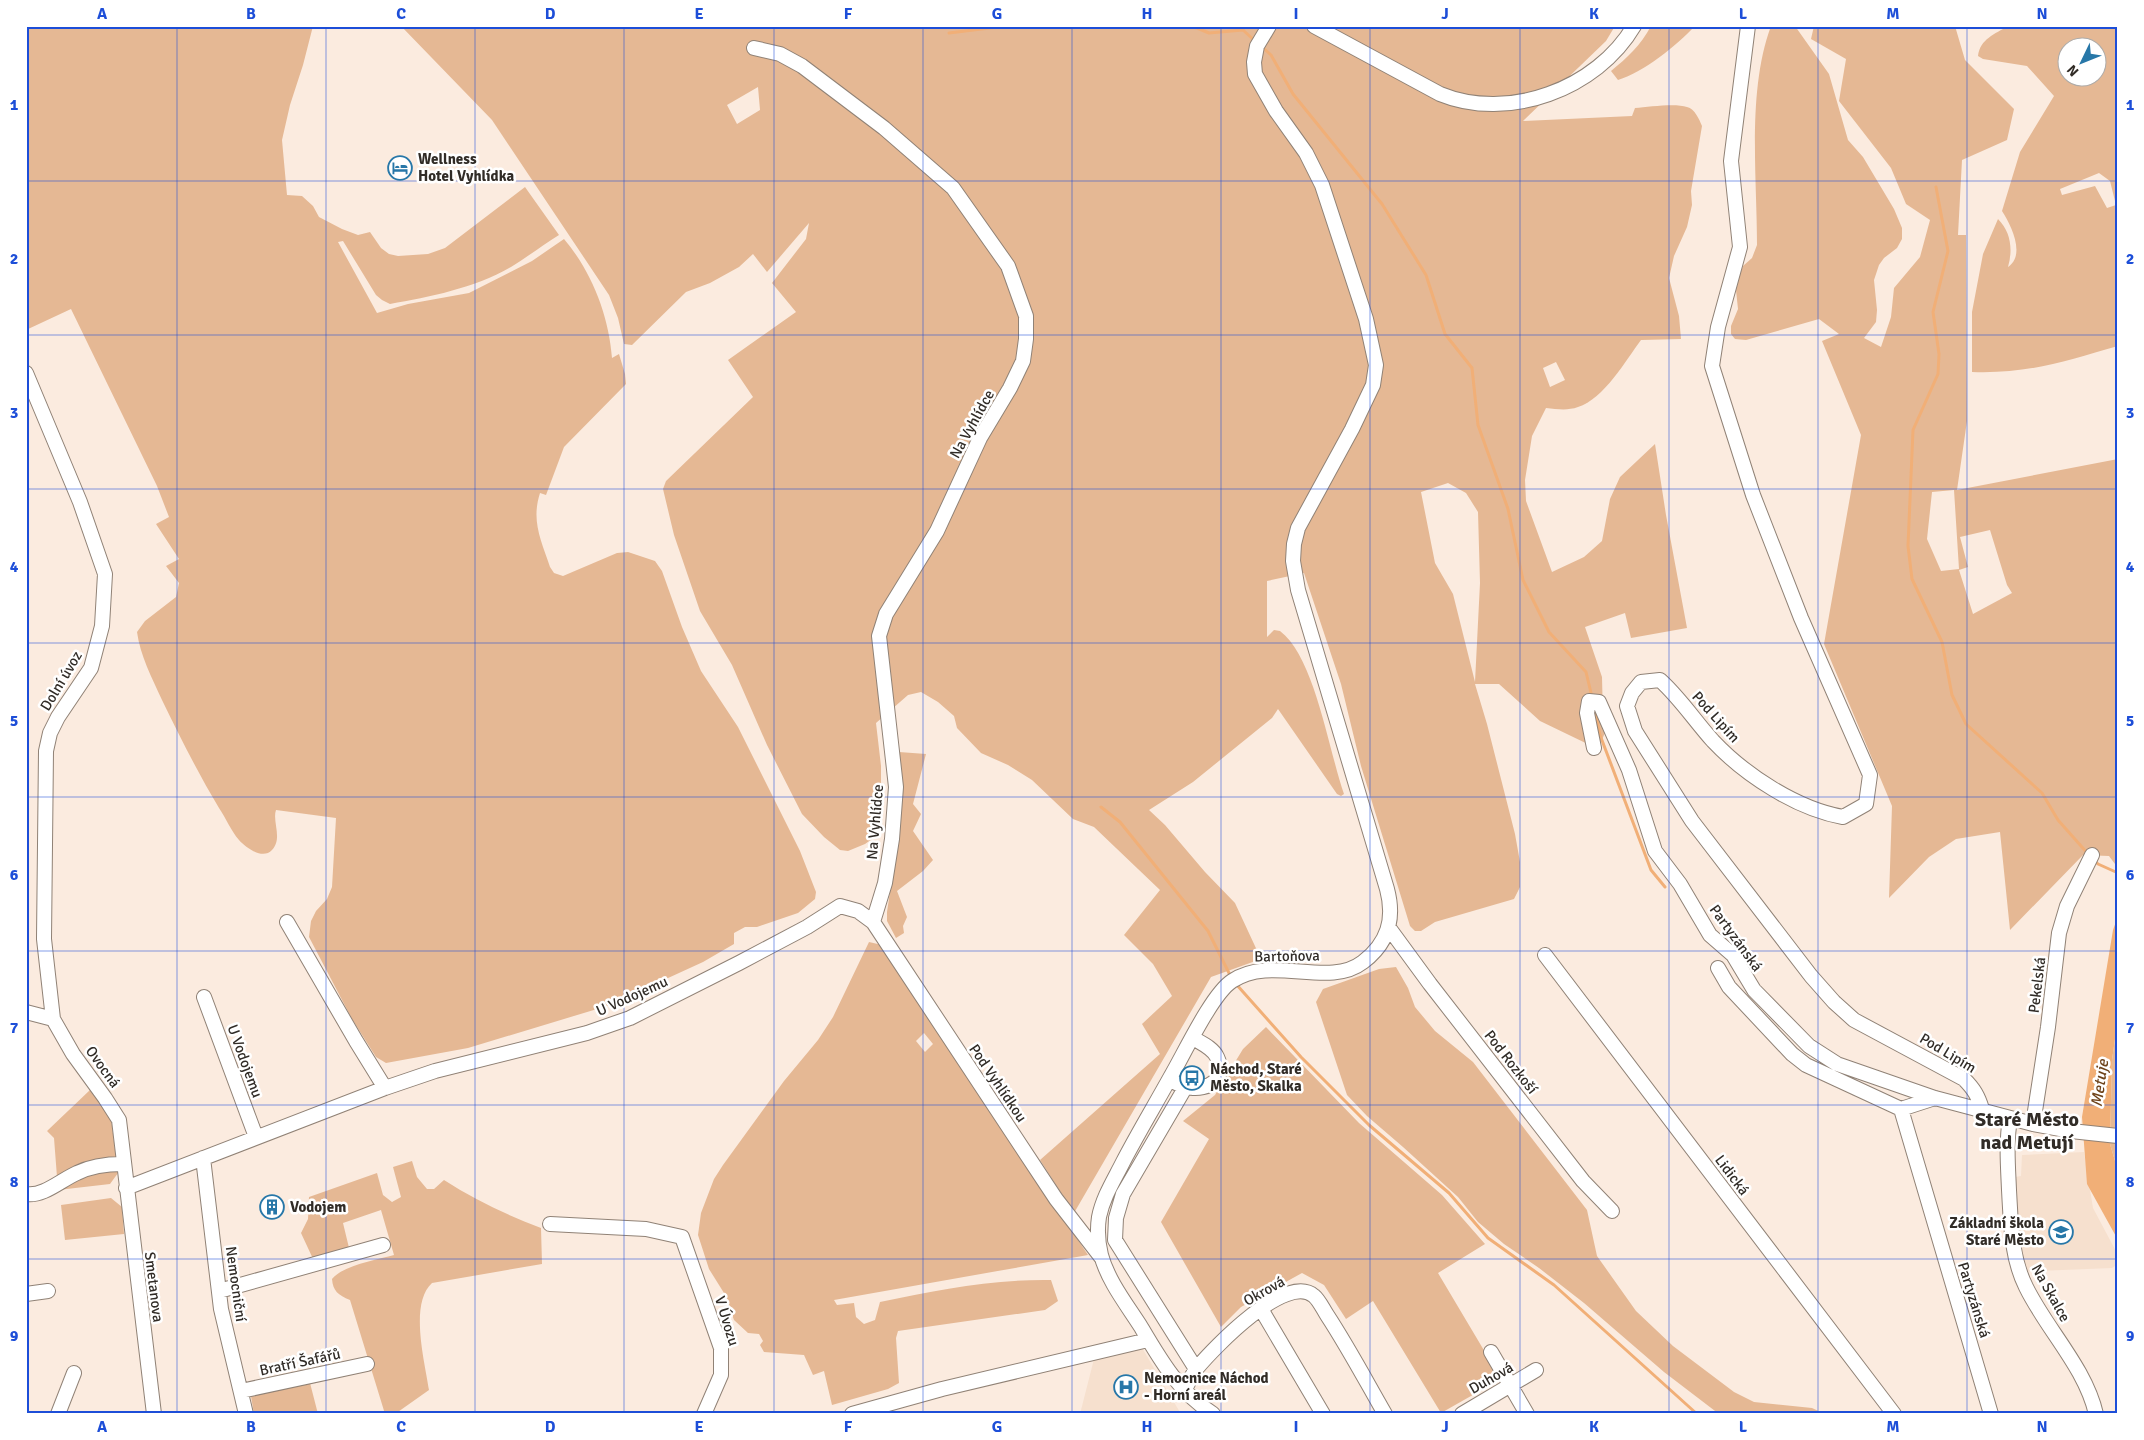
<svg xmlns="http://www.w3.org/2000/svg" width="2144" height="1440" font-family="Signika,sans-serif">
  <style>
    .built { fill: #f6e0ce }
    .green { fill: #e5b894; fill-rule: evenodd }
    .water { fill: #f1af77 }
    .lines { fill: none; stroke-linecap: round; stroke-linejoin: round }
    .stream { stroke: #f1af77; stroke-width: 3 }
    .minor-casing { stroke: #908276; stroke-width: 16 }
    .minor { stroke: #fff; stroke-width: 14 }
    .grid { fill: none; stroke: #1d4ed8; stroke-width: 1; stroke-opacity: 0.55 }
    .labels { text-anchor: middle; stroke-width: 5; stroke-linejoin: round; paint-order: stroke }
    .poi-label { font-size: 15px; font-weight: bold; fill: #312c27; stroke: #fff; text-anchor: start }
    .street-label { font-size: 15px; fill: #312c27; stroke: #fff }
    .water-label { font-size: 16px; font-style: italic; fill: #6e431a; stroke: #fff }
    .district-label { font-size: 20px; font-weight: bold; fill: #312c27; stroke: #fff }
    .neatline { fill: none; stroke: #1d4ed8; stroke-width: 2 }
    .grid-label { font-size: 16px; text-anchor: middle; font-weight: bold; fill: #1d4ed8 }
  </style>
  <rect width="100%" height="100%" fill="#fbebdf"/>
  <path class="built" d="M2084 1152 2093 1208 2118 1255V1264L2112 1268 2017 1272 2015 1177 2021 1176 2022 1155Z
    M1141 1346 1181 1414H1080L1094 1359Z"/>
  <path class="green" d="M26 26H313L303 65 290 105 282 140 287 195 302 196 313 206 319 217 342 229 358 235 370 232 381 248 389 254 398 256 428 254 445 248 525 187 559 235C543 245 527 257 511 267 475 288 430 297 390 304L382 300 376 295 343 241 338 242 377 313 408 304 469 293 532 261 564 239C592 272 609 316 612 358L619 354 625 374 626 384 564 447 546 495 540 493C531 521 541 540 550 567L554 573 563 576 617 553 628 552 655 561 662 571 682 627 701 671 738 727 800 851 816 892 815 899 798 913 757 927H745L734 933V944L703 962 607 1006 468 1048 386 1063 376 1057 352 1019 309 937 311 921 316 911 327 899 332 887 336 818 276 810C272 822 283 838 272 850 263 860 246 848 239 840 231 831 226 818 219 808 198 773 180 737 162 700 152 678 140 655 137 632L145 621 176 597 179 583 166 566 179 559 156 524 169 517 157 486 71 309 26 330Z
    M401 26H1615L1606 41 1523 121 1632 116 1635 108C1649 107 1675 103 1687 107 1695 109 1699 119 1702 126L1691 191 1692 205 1687 227 1674 256 1669 278 1679 316 1681 339 1641 340C1626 360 1604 399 1578 407 1567 411 1557 409 1546 408L1532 436 1525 480 1526 501 1552 572 1584 557 1602 541 1610 499 1620 477 1655 444 1666 515 1687 628 1631 638 1625 613 1585 627 1602 677 1603 718 1607 728 1598 749 1540 721 1499 684H1475L1487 724 1515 834 1520 862V887L1514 899 1435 922 1421 931H1415L1410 926 1361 766 1341 684 1304 573 1267 581V637L1274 630 1280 631C1315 657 1329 752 1344 794L1341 796 1337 794 1278 709 1272 718 1193 782 1149 810 1165 825 1205 872 1235 903 1261 959 1211 977 1074 1213 1040 1160 1160 1054 1142 1024 1172 996 1153 964 1124 935 1160 890 1094 827 1073 819 1032 780 1008 765 981 753 957 728 954 716 938 702 921 692 908 695 876 723 881 766V823L872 839 865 844 848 851 840 850 824 837 802 814 767 745 732 665 700 611 674 535 663 489 666 481 753 397 728 360 796 312 772 283 806 239 809 223 767 272 753 254 739 267 710 283 686 292 632 345 624 344 618 318 609 295 492 120ZM758 87 760 110 737 124 727 105ZM1556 362 1565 380 1550 387 1543 368ZM1448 483 1466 493 1478 512 1480 583 1475 682 1453 594 1435 563 1421 492Z
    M1651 26H1695C1676 46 1644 72 1618 80L1611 71C1627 58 1641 45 1651 26Z
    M1771 26H1795L1829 74 1848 140 1863 157 1894 209 1902 228V239L1897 248 1884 258 1879 265 1874 280 1877 310 1876 322 1864 338 1881 347 1891 317 1894 288 1920 257 1930 220 1906 204 1891 168 1839 101 1846 59 1811 39 1814 26H1955L1965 60 2014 109 2007 140 1962 160 1958 235H1966L1967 421 1957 490 2118 459V868L2109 856 2083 855 2010 930 2000 832 1956 839 1929 857 1889 898 1892 806 1824 644 1861 435 1822 341 1839 334 1819 319 1746 340 1735 339 1731 334V326L1738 309 1736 290 1740 274 1743 266 1752 258 1757 245C1757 176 1747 91 1771 26ZM1954 490 1959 569 1941 571 1927 539 1932 492ZM1990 530 2007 585 2012 593 1973 614 1959 570 1968 567 1960 537Z
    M2008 26H2118V346C2066 361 2028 374 1972 372V312L1983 254 1998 219C2011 232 2013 250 2008 267 2026 255 2011 225 2002 211L2020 152 2054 96 2027 66 1983 59 1978 56C1980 39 1995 34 2008 26ZM2066 48H2096V78H2066ZM2099 173 2110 181 2116 205 2107 208 2095 186 2062 195 2060 189Z
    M899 752 926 754 913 804 921 814 913 831 933 860 923 871 897 891 907 917 903 926 904 933 896 938 887 921V912L896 851Z
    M869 942 882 945 1088 1255 834 1300 837 1305 854 1303 856 1317 864 1324 875 1320 880 1302C937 1290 993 1279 1051 1280L1058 1301 1045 1310 898 1331 896 1338 899 1383 888 1389 832 1405 824 1371 813 1375 804 1355 764 1352 760 1345 763 1341 759 1334 748 1333 734 1320 724 1293 709 1269 698 1235 701 1213 714 1179 723 1165 784 1081 818 1040 833 1017ZM924 1033 933 1044 925 1052 916 1041Z
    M1396 967 1408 988 1415 1007 1435 1031 1473 1062 1587 1210 1597 1256 1636 1311 1673 1346 1734 1392 1754 1402 1812 1408 1825 1414H1719L1664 1372 1584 1303 1539 1268 1504 1244 1478 1222 1458 1197 1403 1147 1367 1116 1347 1095 1316 1002 1323 989 1379 969Z
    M2118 1018V1171L2110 1144 2112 1060Z
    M1266 1027 1359 1123 1442 1195 1485 1244 1438 1273 1501 1379 1441 1413 1373 1301 1346 1319 1324 1285 1302 1273 1241 1307 1221 1327 1161 1222 1209 1139 1183 1121 1215 1095 1243 1049Z
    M90 1090 111 1118 118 1173 110 1184 58 1190 54 1138 47 1131Z
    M412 1161 417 1177 427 1189H434L444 1180C475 1200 507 1215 541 1228L542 1264 432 1283C409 1304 425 1362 429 1390L395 1414H385L350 1300C338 1295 333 1291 332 1279 343 1265 377 1260 394 1255L381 1210 343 1223 350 1252 314 1261 301 1233 308 1219 309 1197 377 1173 383 1195 392 1202 401 1197 393 1167Z
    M111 1198 122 1207 124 1234 65 1240 61 1205Z
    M310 1383 318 1414H254L251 1396Z"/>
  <path class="water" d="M2118 916V1018L2112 1060 2110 1144 2118 1171V1240L2087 1184 2082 1117 2113 930Z"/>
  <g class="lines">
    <path class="stream" d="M1192 26 1209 33 1243 30
      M1244 26 1243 30 1256 42
      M949 33 1006 26
      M1261 46 1271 55 1293 94 1382 204 1426 275 1445 334 1472 368 1478 425 1508 509 1523 580 1549 632 1586 672 1592 697
      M1936 187 1948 251 1933 312 1939 354 1938 374 1913 430 1908 546 1912 579 1942 642 1952 695 1966 724 2042 793 2058 820 2089 855
      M1594 708 1600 735 1651 870 1665 887
      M1101 807 1120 822 1208 931 1231 977
      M2095 861 2098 864 2118 873
      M1236 984 1301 1057 1369 1125 1449 1193 1488 1238 1554 1285 1697 1414"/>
    <g class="minor-casing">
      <path id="minor" d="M1314 26 1440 94C1508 122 1597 89 1634 26
        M1748 26 1731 161 1740 247 1718 327 1712 366 1753 495 1801 618 1870 775 1866 804 1843 817C1797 809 1745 775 1713 741 1695 721 1680 698 1660 680L1641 682 1632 693 1627 706 1635 731 1692 821 1811 976 1834 1002 1854 1020 1964 1079C1974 1089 1978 1096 1982 1109
        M754 48 780 54 802 66 884 128 953 188 1008 266 1026 316V339L1023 361 1010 388 980 438 937 531 886 614 879 636 896 787 892 839 885 883 873 922
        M26 373 80 502 105 574 102 626 91 668 58 717 50 733 46 751 44 939 53 1019
        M1594 748 1587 713 1589 701 1599 702 1629 770 1655 851 1680 884 1710 935 1733 955 1754 990 1809 1046 1837 1064 1935 1098 2033 1124 2071 1131 2118 1136
        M287 922 356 1041 385 1088
        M1389 928 1430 984 1583 1181 1612 1211
        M1545 955 1894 1414
        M1718 968 1729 987 1792 1054 1806 1065 1901 1109
        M204 997 256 1137
        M26 1012 53 1019 73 1054 105 1098 119 1120 154 1414
        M1176 1083C1197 1095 1230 1085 1217 1057 1213 1048 1201 1043 1193 1038
        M1185 1088 1123 1194 1116 1218 1115 1240 1196 1369
        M1935 1098 1901 1109 1991 1414
        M2010 1118C2006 1143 2008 1166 2009 1190 2011 1224 2011 1257 2026 1287 2047 1330 2085 1367 2096 1414
        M2033 1124 2048 1027 2059 933 2067 906 2092 855
        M203 1158 221 1309 246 1414
        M126 1188 385 1088 435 1071 587 1033 630 1018 739 963 807 927 840 906 858 911 873 922 1056 1199 1101 1257
        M26 1194C43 1197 61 1180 77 1173 91 1166 108 1164 123 1164
        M550 1224 646 1229 682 1237 721 1348V1375L704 1414
        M219 1291 383 1245
        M26 1294 48 1291
        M1261 1309 1323 1414
        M1491 1352 1527 1414
        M241 1391 367 1364
        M1184 1391C1188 1384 1192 1374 1197 1368 1214 1348 1286 1272 1314 1296 1319 1300 1323 1309 1327 1315 1348 1347 1366 1381 1385 1414
        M58 1414 74 1373
        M852 1414 942 1389 1148 1340
        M1213 1414C1179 1392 1161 1361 1141 1327 1127 1305 1108 1281 1101 1255 1098 1243 1097 1230 1099 1217 1103 1197 1114 1180 1123 1162 1138 1133 1155 1105 1171 1076 1184 1054 1212 994 1232 981 1272 954 1328 989 1363 962 1388 943 1395 919 1387 889L1298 590 1293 561 1294 544 1298 528 1352 429 1373 385 1376 365 1366 319 1322 185 1306 153 1276 111 1255 74 1254 62 1257 46 1269 26
        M1462 1414 1536 1370"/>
    </g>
    <use href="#minor" class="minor"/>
  </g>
  <path class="grid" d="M177 26V1414M326 26V1414M475 26V1414M624 26V1414M774 26V1414M923 26V1414M1072 26V1414M1221 26V1414M1370 26V1414M1520 26V1414M1669 26V1414M1818 26V1414M1967 26V1414M26 181H2118M26 335H2118M26 489H2118M26 643H2118M26 797H2118M26 951H2118M26 1105H2118M26 1259H2118"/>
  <defs>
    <g id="hotel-ring" transform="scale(1.25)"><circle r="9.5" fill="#fff" stroke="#2777a8" stroke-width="1.5"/><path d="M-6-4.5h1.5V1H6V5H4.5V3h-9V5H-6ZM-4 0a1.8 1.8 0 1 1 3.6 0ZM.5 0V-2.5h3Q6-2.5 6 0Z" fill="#2777a8"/></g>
    <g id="bus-ring" transform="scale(1.25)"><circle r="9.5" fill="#fff" stroke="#2777a8" stroke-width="1.5"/><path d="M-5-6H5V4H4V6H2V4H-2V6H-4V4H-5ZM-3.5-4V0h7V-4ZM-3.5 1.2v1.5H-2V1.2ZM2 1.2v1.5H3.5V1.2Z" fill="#2777a8"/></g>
    <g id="building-ring" transform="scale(1.25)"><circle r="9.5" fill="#fff" stroke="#2777a8" stroke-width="1.5"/><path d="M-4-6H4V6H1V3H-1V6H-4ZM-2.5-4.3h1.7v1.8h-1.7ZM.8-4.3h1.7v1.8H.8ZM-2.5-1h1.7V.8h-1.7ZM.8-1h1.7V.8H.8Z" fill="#2777a8"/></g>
    <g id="school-ring" transform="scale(1.25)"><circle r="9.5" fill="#fff" stroke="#2777a8" stroke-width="1.5"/><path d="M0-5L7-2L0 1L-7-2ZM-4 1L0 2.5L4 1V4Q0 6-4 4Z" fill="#2777a8"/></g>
    <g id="hospital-ring" transform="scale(1.25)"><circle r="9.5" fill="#fff" stroke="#2777a8" stroke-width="1.5"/><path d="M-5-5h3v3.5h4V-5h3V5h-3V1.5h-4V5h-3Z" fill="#2777a8"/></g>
  </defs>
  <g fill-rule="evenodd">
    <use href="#hotel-ring" x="400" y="168"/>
    <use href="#bus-ring" x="1192" y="1078"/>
    <use href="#building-ring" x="272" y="1207"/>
    <use href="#school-ring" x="2061" y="1232"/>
    <use href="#hospital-ring" x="1126" y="1387"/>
  </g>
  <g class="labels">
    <g class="poi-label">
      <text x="418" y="164">Wellness<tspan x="418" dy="17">Hotel Vyhlídka</tspan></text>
      <text x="1210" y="1074">Náchod, Staré<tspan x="1210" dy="17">Město, Skalka</tspan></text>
      <text x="290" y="1212">Vodojem</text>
      <text x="2044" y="1228" text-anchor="end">Základní škola<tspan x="2044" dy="17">Staré Město</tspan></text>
      <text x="1144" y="1383">Nemocnice Náchod<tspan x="1144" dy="17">- Horní areál</tspan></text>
    </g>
    <g class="street-label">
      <text transform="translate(972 424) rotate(-61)" y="5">Na Vyhlídce</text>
      <text transform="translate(61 681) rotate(-59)" y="5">Dolní úvoz</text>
      <text transform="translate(1716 717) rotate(48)" y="5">Pod Lipím</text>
      <text transform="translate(875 822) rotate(-85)" y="5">Na Vyhlídce</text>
      <text transform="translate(1736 938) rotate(54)" y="5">Partyzánská</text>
      <text transform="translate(1287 956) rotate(-1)" y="5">Bartoňova</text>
      <text transform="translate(2037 985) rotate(-83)" y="5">Pekelská</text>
      <text transform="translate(632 996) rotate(-24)" y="5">U Vodojemu</text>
      <text transform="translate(1948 1053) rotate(31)" y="5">Pod Lipím</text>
      <text transform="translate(245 1061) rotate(70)" y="5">U Vodojemu</text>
      <text transform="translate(1511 1062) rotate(52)" y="5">Pod Rozkoší</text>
      <text transform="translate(103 1067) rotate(54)" y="5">Ovocná</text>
      <text transform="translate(998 1083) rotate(56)" y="5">Pod Vyhlídkou</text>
      <text transform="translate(1732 1175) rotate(53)" y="5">Lidická</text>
      <text transform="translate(236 1284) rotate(82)" y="5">Nemocniční</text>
      <text transform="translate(154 1287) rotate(83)" y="5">Smetanova</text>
      <text transform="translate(1264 1291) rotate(-29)" y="5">Okrová</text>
      <text transform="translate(2051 1293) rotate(61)" y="5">Na Skalce</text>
      <text transform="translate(1974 1300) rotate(73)" y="5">Partyzánská</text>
      <text transform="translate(727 1321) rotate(73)" y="5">V Úvozu</text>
      <text transform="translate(300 1362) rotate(-12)" y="5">Bratří Šafářů</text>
      <text transform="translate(1491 1378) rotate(-30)" y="5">Duhová</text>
    </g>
    <g class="water-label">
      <text transform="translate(2099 1083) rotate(-82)" y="6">Metuje</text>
    </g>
    <g class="district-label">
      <text x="2027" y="1126">Staré Město<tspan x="2027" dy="23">nad Metují</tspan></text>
    </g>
  </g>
  <rect width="2144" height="1440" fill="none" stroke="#ffffff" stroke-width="55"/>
  <g transform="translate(2082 62) rotate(227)"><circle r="24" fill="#ffffff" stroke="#adaba9"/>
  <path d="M0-4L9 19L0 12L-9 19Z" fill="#2777a8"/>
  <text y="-8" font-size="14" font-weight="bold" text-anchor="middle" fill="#312c27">N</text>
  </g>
  <rect x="28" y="28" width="2088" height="1384" class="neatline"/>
  <g class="grid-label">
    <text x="102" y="19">A</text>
    <text x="251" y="19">B</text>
    <text x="401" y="19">C</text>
    <text x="550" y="19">D</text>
    <text x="699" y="19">E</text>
    <text x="848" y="19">F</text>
    <text x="997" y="19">G</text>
    <text x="1147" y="19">H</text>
    <text x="1296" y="19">I</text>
    <text x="1445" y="19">J</text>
    <text x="1594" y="19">K</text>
    <text x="1743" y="19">L</text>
    <text x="1893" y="19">M</text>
    <text x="2042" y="19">N</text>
    <text x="14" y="110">1</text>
    <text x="2130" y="110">1</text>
    <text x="14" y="264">2</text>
    <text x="2130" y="264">2</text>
    <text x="14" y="418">3</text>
    <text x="2130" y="418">3</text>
    <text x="14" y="572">4</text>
    <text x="2130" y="572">4</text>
    <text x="14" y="726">5</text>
    <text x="2130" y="726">5</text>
    <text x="14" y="880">6</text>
    <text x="2130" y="880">6</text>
    <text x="14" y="1033">7</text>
    <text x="2130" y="1033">7</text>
    <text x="14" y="1187">8</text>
    <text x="2130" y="1187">8</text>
    <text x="14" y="1341">9</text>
    <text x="2130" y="1341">9</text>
    <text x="102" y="1432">A</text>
    <text x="251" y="1432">B</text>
    <text x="401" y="1432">C</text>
    <text x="550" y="1432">D</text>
    <text x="699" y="1432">E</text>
    <text x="848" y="1432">F</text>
    <text x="997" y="1432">G</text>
    <text x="1147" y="1432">H</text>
    <text x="1296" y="1432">I</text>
    <text x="1445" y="1432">J</text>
    <text x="1594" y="1432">K</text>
    <text x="1743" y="1432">L</text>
    <text x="1893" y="1432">M</text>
    <text x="2042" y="1432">N</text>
  </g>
</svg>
